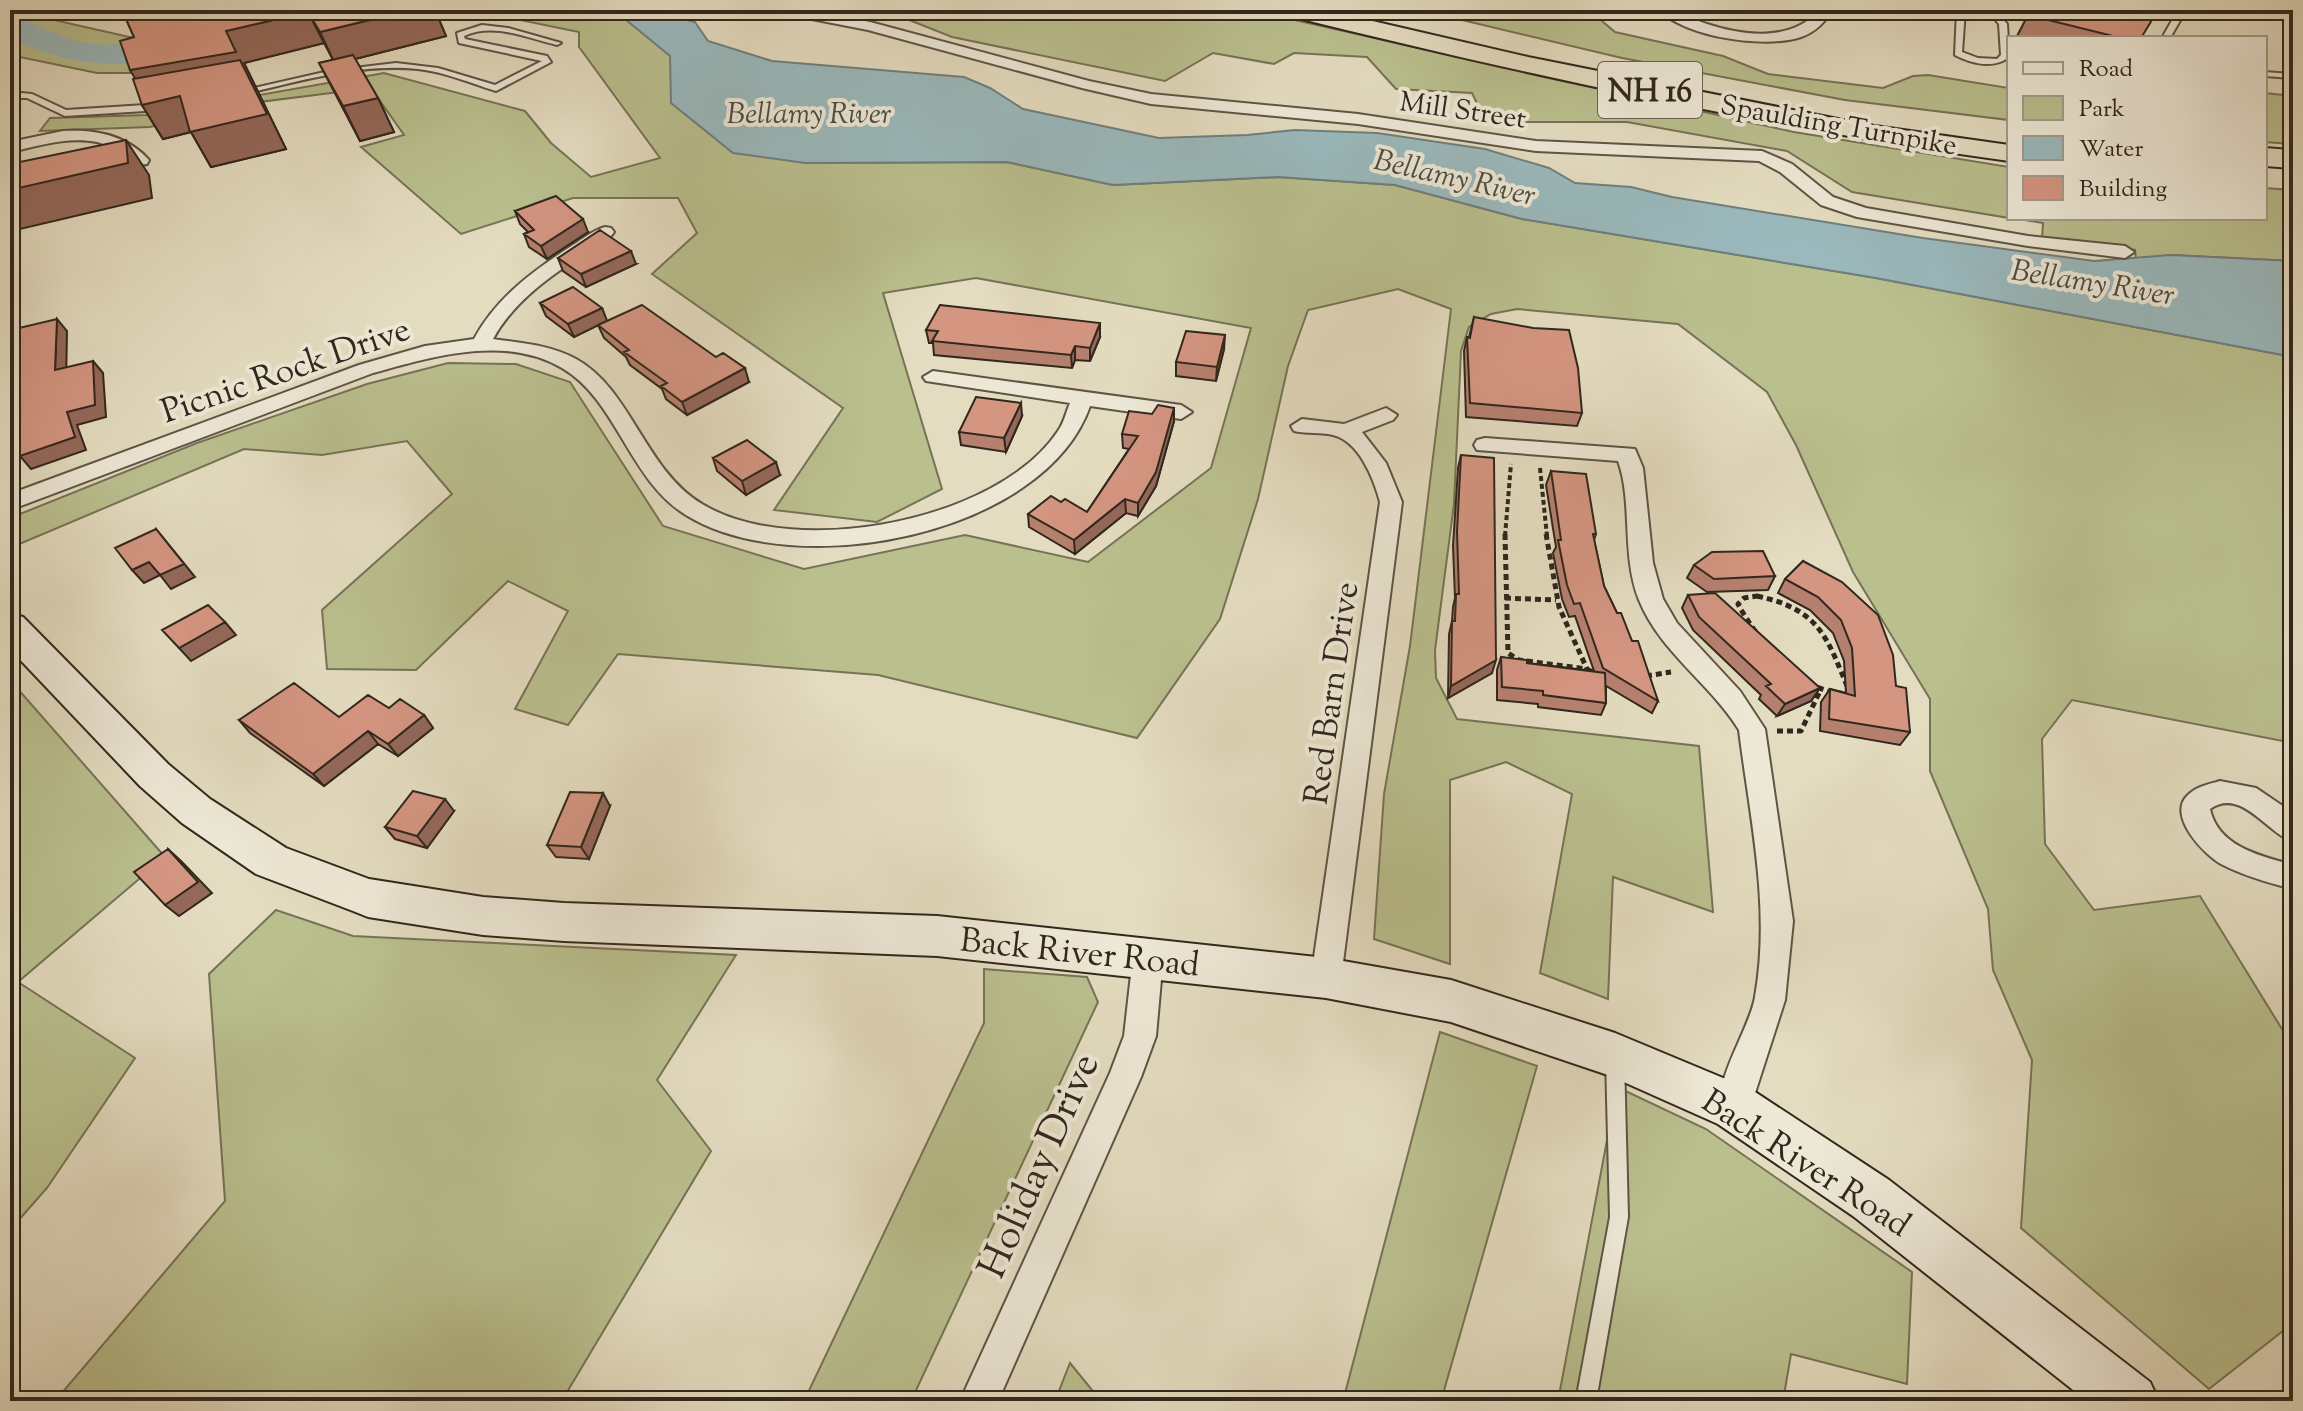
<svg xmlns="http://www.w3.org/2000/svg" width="2303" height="1411" font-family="'Sorts Mill Goudy',serif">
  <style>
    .green { fill: #babf8e; stroke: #767356; stroke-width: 2 }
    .water { fill: #9ab9bd; stroke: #707f7d; stroke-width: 2 }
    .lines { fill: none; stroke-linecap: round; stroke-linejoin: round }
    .river { fill: #9ab9bd; fill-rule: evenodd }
    .lane-casing { stroke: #5e5446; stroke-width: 4 }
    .street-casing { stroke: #5e5446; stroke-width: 4 }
    .secondary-casing { stroke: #31271d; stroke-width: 4 }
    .highway-casing { stroke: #31271d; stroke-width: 4 }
    .path-far1 { stroke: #31271d; stroke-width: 4; stroke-dasharray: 5 3; stroke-linecap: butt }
    .path { stroke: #31271d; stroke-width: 5; stroke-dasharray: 6 4; stroke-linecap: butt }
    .lane { fill: #ede8d6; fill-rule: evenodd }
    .street { fill: #ede8d6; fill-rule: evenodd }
    .secondary { fill: #ede8d6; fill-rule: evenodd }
    .highway { fill: #e4dcc0; fill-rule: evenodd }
    .wall { fill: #b6806f; stroke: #31271d; stroke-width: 2 }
    .shaded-wall { fill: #94685a; stroke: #31271d; stroke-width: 2 }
    .building { fill: #d49581; stroke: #31271d; stroke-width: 2 }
    .labels { text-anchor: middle; stroke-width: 8; stroke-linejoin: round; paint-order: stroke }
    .far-street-label { font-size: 28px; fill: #31271d; stroke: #ede8d6 }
    .far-water-label { font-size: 30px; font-style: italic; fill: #4b4c45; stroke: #ede8d6 }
    .shield { fill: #ede8d6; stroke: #696154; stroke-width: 2 }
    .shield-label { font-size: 32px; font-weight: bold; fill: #31271d }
    .street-label { font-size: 34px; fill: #31271d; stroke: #ede8d6 }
    .near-street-label { font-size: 40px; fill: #31271d; stroke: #ede8d6 }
  </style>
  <rect width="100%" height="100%" fill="#e4dcc0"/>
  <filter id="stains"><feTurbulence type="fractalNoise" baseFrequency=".0025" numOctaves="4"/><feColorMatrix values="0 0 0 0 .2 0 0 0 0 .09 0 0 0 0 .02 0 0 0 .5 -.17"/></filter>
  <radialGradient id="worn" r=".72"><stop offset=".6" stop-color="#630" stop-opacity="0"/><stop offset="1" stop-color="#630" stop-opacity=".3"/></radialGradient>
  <path class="green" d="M10 10 134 38 133 73H97L10 55Z
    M472 10H537L552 13 558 10H614L805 163 1007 162 1113 185 1278 177 1395 185 1522 219 1876 278 2293 357V743L2072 700 2042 739 2045 844 2094 910 2200 896 2293 1047V1323L2209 1389 2021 1228 2032 1060 1993 970 1988 909 1930 771V699L1853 572 1796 445 1767 392 1678 324 1517 309 1491 314 1469 327 1461 351 1454 504 1435 650 1436 678 1457 719 1699 746 1713 912 1613 877 1608 999 1540 973 1572 794 1506 762 1450 780V964L1374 939 1384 794 1410 646 1451 309 1398 289 1308 310 1288 366 1258 499 1220 619 1137 738 878 675 618 654 568 725 515 709 568 611 508 581 416 670 327 669 322 610 452 494 407 441 322 455 244 449 10 548V518L197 443 367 384 448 363 516 364 570 382 663 526 804 569 965 535 1088 562 1211 468 1251 328 976 278 883 293 942 489 877 522 774 510 843 408 652 274 697 233 678 198H573L461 234 361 147 404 135 371 88 251 103 150 127 40 131 50 118 147 115 384 73 525 111 551 143 591 177 660 158 579 47V32Z
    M884 10H1250L1794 132 2009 167V218L1852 192 1787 151 1627 122H1486L1472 93 1396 89 1367 57 1294 53 1274 64 1213 53 1165 81 952 37Z
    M1420 10H1589L1615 32 1723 56 1768 74 1883 88 1913 76 1928 75 2009 88V120L1845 100 1622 58Z
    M2265 93 2293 96V144L2265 142Z
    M2265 188 2293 190V261L2171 255 2136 259 2135 250 2042 238 2043 223 2011 218H2265Z
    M10 680 165 857 18 982 135 1058 47 1188 10 1230Z
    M276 910 353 936 736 955 657 1080 711 1151 567 1392 571 1401H55L225 1201 209 974Z
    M984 969 1087 977 1098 1002 911 1401H804L984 1023Z
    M1440 1032 1537 1066 1441 1401H1343Z
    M1617 1087 1706 1129 1912 1272 1907 1384 1791 1354 1783 1401H1558Z
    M1070 1363 1101 1401H1055Z"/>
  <path class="water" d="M614 10H650L695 22 708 41 772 61 964 77 990 88 1023 109 1159 138 1247 135 1295 130 1377 133 1485 149 1549 168 1575 183 1631 187 1672 197 1923 238 2094 261 2171 255 2293 261V357L1876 278 1522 219 1395 185 1278 177 1113 185 1007 162 805 163 733 153 671 103 670 56Z"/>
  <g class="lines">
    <path class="river" d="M525 10H624L619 16C590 24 559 24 530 16Z
      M10 16C39 23 63 40 94 44 123 47 166 37 189 42L194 49 189 56C131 70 64 67 10 37Z"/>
    <g class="lane-casing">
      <path id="lane" d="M1957 10H1965L1962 52 1978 58 1997 59 2001 55 1999 24 1987 10H1995L2007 24 2009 57C1994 69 1972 64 1955 55Z
        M2178 10H2186L2170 38H2162Z
        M482 25 508 28 561 43 557 45C528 38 493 22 464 36L465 39 547 56 551 62 496 91C470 83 445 72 418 69 358 63 298 82 240 95L236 92 329 71 396 63 438 68 495 85 542 61 459 43 457 33Z
        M2265 72 2293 74V78L2265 76Z
        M10 92 32 94 66 110 161 104 165 107 161 110 65 116 27 98H10Z
        M1615 1051 1621 1053 1624 1059 1628 1217 1596 1401H1576L1610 1217 1606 1059 1609 1053Z"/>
    </g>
    <g class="street-casing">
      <path id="street" d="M90 10H143C132 18 101 18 90 10Z
        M779 10H809L870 22 1089 81 1151 94 1358 114 1536 141 1762 151 1792 164 1833 197 1866 208 2028 236 2125 246 2134 252 2125 258 2028 246 1857 217 1821 205 1780 172 1759 161 1536 151 1358 124 1151 104 1082 88 868 30 781 13Z
        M1659 10C1678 10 1689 18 1707 24 1743 36 1792 42 1819 10H1833C1824 22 1816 32 1801 37 1764 49 1686 37 1659 10Z
        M63 131C94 129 127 135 149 160L147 164C130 168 114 146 97 142 68 136 38 146 10 152V142Z
        M605 227 611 228 614 232 611 236C568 265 519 292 493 339 521 343 551 345 576 359 631 389 645 470 702 504 794 560 998 522 1058 431 1064 423 1066 412 1070 403L926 381 923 377 933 371 1181 405 1192 412 1181 419 1090 406C1044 536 796 583 686 515 629 480 617 400 562 368 505 334 431 357 373 373L10 510V494L359 365 425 346 474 339C497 297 533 271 573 245 583 239 593 230 605 227Z
        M1386 408 1397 415 1393 420 1362 432 1386 463 1402 502 1341 978 1337 988 1326 992 1315 988 1311 978 1380 502C1374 479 1359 441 1333 435 1320 432 1307 434 1294 431L1291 426 1302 419 1344 424Z
        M1485 438 1635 449 1643 468 1653 563 1663 599 1677 623 1740 691 1765 729 1793 921 1785 1000 1747 1118 1735 1123 1723 1118C1709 1085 1749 1032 1755 997 1771 908 1750 819 1739 730 1710 683 1660 652 1639 600 1621 555 1633 502 1618 461L1477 450 1474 445 1477 440Z
        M2220 781 2256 788 2293 813V842C2267 833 2241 787 2210 809 2218 847 2261 856 2293 865V889C2269 883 2245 876 2223 865 2205 856 2167 816 2187 796 2195 787 2209 784 2220 781Z
        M1148 943 1159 947 1163 957 1156 1036 1141 1077 998 1401H960L1110 1073 1124 1036 1133 957 1137 947Z"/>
    </g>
    <g class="secondary-casing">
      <path id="secondary" d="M10 613 23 617 168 764 210 799 286 848 369 879 483 897 564 903 937 916 1326 958 1451 980 1615 1033 1752 1090 1889 1180 2150 1382 2159 1401H2087L1853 1216 1718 1124 1608 1075 1451 1022 1326 998 937 956 564 941 483 935 368 917 353 911 256 874 182 823 140 786 10 649Z"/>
    </g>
    <g class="highway-casing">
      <path id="highway" d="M1282 10H1325L1528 57 1868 125 2009 145V161C1765 127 1524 74 1285 15Z
        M2265 148 2293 150V168L2265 166Z"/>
    </g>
    <path class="path-far1" d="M1540 468 1547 536
      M1505 536 1511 464"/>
    <path class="path" d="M1505 534 1508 653 1519 660 1587 669 1596 674
      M1546 534 1559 607 1587 669
      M1757 596C1822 610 1827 639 1850 693 1806 699 1757 640 1738 604L1744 598Z
      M1505 598 1556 600
      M1646 676 1671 672
      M1777 731H1801L1820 691"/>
    <use href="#lane" class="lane"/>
    <use href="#street" class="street"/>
    <use href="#secondary" class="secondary"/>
    <use href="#highway" class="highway"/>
  </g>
  <path class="wall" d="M122 10H435L446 36 355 59 378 98 394 132 360 141 319 63 333 60 324 43 244 63 286 149 211 167 191 132 163 139 142 105 136 79 130 70 134 37Z
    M1864 10H1897L1894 19 1863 13Z
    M2028 15 2142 38H2016Z
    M515 211 588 232 547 259 529 247 524 234 528 232 520 224Z
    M558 258 636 264 586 287 563 271Z
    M540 303 602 308 607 321 749 382 687 415 666 399 662 389 630 365 626 357 604 338 598 325 574 337 546 316Z
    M1474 317 1582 413 1577 426 1466 417 1464 351 1467 337H1469Z
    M926 330 1100 337 1090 361 1075 360 1072 368 934 355 933 343H929Z
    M1224 349 1216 381 1176 376V362Z
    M1174 408V421L1156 486 1138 516 1126 513 1075 554 1029 527 1028 514 1061 502 1087 512 1129 449 1123 448 1122 434 1152 414Z
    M1022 416 1006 452 961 445 959 432Z
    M1461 455 1492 673 1448 698 1449 634 1452 621 1453 607 1455 598 1453 546 1458 468Z
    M713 458 780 475 746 495 717 471Z
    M1551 471 1596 534 1594 540 1604 586 1617 613 1632 641 1658 701 1652 713 1606 686V703L1601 715 1538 707V704L1497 700V670L1501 657 1527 663 1594 671 1575 616 1569 617 1562 599 1553 553 1556 547 1546 485Z
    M1803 561 1896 686 1910 732 1900 745 1820 731 1821 702 1830 689 1846 693 1844 661 1833 633 1810 610 1778 593 1785 579Z
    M1694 565 1775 576 1768 590 1707 592 1687 578Z
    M1688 595 1820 688 1811 701 1777 716 1759 699 1761 695 1693 630 1682 608Z
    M389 708 424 715 433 728 398 756 378 744 324 786 250 733 239 720 339 717Z
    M610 806 589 859 556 857 547 845Z
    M454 811 427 848 395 839 385 827Z"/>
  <path class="shaded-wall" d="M411 10H435L446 36 335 64 320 32Z
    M308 12 324 43 244 63 286 149 211 167 191 132 163 139 142 105 150 102 130 70 226 31Z
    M378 98 394 132 360 141 343 106Z
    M126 140 149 175 152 198 16 230 10 222V144L17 154 30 185Z
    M583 219 588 232 547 259 541 246Z
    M631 251 636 264 586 287 581 274Z
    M602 308 607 321 574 337 568 324Z
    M57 319 67 331 66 383 55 370Z
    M1100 323V337L1090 361V348Z
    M1225 335 1224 349 1216 381 1217 367Z
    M1075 346V360L1072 368 1071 355Z
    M93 361 103 373 106 417 77 425 86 450 31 469 20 456Z
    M745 368 749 382 687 415 682 402Z
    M1021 403 1022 416 1006 452 1004 438Z
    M1174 408V421L1156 486 1138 516V503Z
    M776 462 780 475 746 495 742 481Z
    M1125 499 1126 513 1075 554 1074 540Z
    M156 529 195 577 171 589 160 575 144 583 132 570 149 562Z
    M225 622 236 635 191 661 179 648Z
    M1496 660 1492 673 1448 698 1451 686Z
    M1820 688 1811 701 1777 716 1785 704Z
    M424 715 433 728 398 756 388 744Z
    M368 731 378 744 324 786 313 774Z
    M603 793 610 806 589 859 581 847Z
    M445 799 454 811 427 848 417 836Z
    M168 849 181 861 212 893 179 916 165 905Z"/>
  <path class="building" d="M122 10H411L320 32 308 12 226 31 236 52 130 70 120 41 134 37Z
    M2032 10H2158L2141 38H2121L2028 15Z
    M353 55 378 98 343 106 319 63Z
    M240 60 267 114 190 132 180 96 142 105 133 79Z
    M126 140 128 163 10 190V164Z
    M556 196 583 219 541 246 524 234 534 230 515 211Z
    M600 230 631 251 581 274 558 258Z
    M573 287 602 308 568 324 540 303Z
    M642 305 716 357 723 353 745 368 682 402 661 386 667 383 624 352 629 350 598 325Z
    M940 305 1100 323 1090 348 1075 346 1071 355 932 341 938 331 926 330Z
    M1474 317 1533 328 1569 330 1578 368 1582 413 1470 403 1467 337 1470 338Z
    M57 319 55 370 93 361 95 405 67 412 75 437 20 456 10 417V334L19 332V328Z
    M1186 331 1225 335 1217 367 1176 362Z
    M976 397 1021 403 1004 438 959 432Z
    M1158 405 1174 408 1156 472 1138 503 1125 499 1074 540 1028 514 1051 496 1061 502 1065 499 1087 512 1138 436 1122 434 1129 411 1152 414Z
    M747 440 776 462 742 481 713 458Z
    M1461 455 1494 458 1496 660 1451 686 1452 621H1455L1456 594H1459L1457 532Z
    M1551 471 1586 474 1596 534H1593L1604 586 1617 613H1621L1632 641H1638L1658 701 1603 668 1580 603 1574 604 1567 585 1558 540H1561Z
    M156 529 184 564 160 575 149 562 132 570 115 548Z
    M1763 551 1775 576 1714 579 1694 565 1712 552Z
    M1803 561 1842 582 1878 615 1893 655 1896 686 1906 688 1910 732 1829 719 1830 689 1855 696 1852 648 1841 620 1818 597 1785 579Z
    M1715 593 1820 688 1785 704 1766 686 1771 684 1699 617 1688 595Z
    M208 605 225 622 179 648 162 630Z
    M1501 657 1527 660V663L1605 673 1606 703 1543 695V691L1502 687Z
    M294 683 339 717 368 695 389 708 400 699 424 715 388 744 368 731 313 774 239 720Z
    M413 791 445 799 417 836 385 827Z
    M570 792 603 793 581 847 547 845Z
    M168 849 198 882 165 905 134 872Z"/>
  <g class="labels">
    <g class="far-street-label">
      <text transform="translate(1463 109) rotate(8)" y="10">Mill Street</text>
      <text transform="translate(1839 124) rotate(10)" y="10">Spaulding Turnpike</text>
    </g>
    <g class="far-water-label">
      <text x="809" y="123">Bellamy River</text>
      <text transform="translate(1455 177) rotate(13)" y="10">Bellamy River</text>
      <text transform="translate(2093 282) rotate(9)" y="10">Bellamy River</text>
    </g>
    <rect class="shield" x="1598" y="62" width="104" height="56" rx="6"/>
    <g class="shield-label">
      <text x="1650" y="101">NH 16</text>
    </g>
    <g class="street-label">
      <text transform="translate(285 369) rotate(-19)" y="12">Picnic Rock Drive</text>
      <text transform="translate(1330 693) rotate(-82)" y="12">Red Barn Drive</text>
      <text transform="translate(1080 951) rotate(6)" y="12">Back River Road</text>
      <text transform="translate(1807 1162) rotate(33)" y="12">Back River Road</text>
    </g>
    <g class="near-street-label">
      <text transform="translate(1037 1165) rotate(-66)" y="14">Holiday Drive</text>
    </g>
  </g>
  <rect width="2303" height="1411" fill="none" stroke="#e4dcc0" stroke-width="40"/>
  <rect x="12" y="12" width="2279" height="1387" fill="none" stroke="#31271d" stroke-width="4"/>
  <rect x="20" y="20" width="2263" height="1371" fill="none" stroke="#31271d" stroke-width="2"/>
  <rect x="2007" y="36" width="260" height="184" fill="#ede8d6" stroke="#a29b8c" stroke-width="2"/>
  <rect x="2023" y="62" width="40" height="12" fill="#ede8d6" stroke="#a29b8c" stroke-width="2"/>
  <text x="2079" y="76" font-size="24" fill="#31271d">Road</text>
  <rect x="2023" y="96" width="40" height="24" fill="#babf8e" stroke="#a29b8c" stroke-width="2"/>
  <text x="2079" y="116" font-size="24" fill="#31271d">Park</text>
  <rect x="2023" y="136" width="40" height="24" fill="#9ab9bd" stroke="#a29b8c" stroke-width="2"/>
  <text x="2079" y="156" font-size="24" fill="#31271d">Water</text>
  <rect x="2023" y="176" width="40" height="24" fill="#d49581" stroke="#a29b8c" stroke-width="2"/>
  <text x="2079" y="196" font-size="24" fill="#31271d">Building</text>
  <rect width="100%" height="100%" filter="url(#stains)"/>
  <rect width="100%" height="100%" fill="url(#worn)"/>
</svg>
